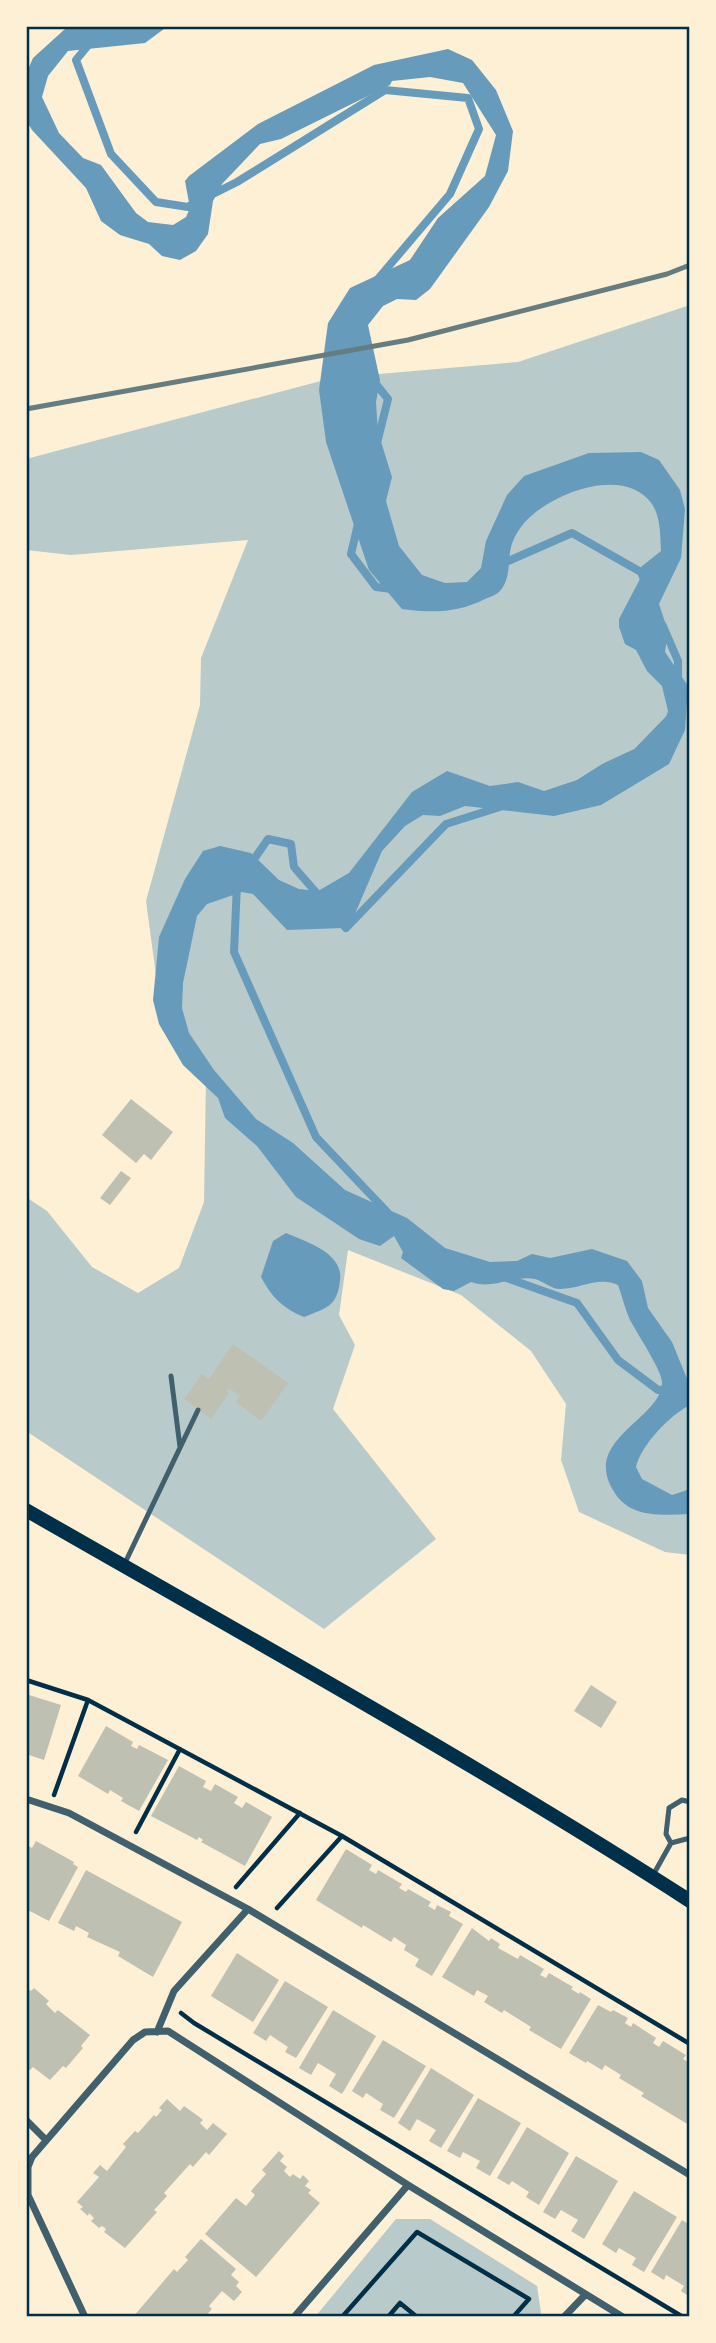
<svg xmlns="http://www.w3.org/2000/svg" width="716" height="2343" font-family="'Archivo Narrow',sans-serif">
  <style>
    .green { fill: #b9caca }
    .water { fill: #669bbc }
    .lines { fill: none; stroke-linecap: round; stroke-linejoin: round }
    .stream { stroke: #669bbc; stroke-width: 8 }
    .building { fill: #bec0b2 }
    .path { stroke: #003049; stroke-width: 4.5 }
    .service { stroke: #3f606c; stroke-width: 5 }
    .minor { stroke: #3f606c; stroke-width: 7 }
    .secondary { stroke: #003049; stroke-width: 14 }
    .rail { stroke: #657d81; stroke-width: 5 }
    .neatline { fill: none; stroke: #003049; stroke-width: 2.5 }
  </style>
  <rect width="100%" height="100%" fill="#fdf0d5"/>
  <path class="green" d="M690 305V1555L665 1552 579 1512 561 1460 566 1404 531 1351 461 1295 348 1250 339 1315 355 1345 333 1409 436 1539 324 1629 26 1431V1197L47 1211 92 1267 138 1293 179 1268 204 1202 206 1077 158 990 146 901 200 705 201 658 248 540 71 555 26 550V459L332 378 518 362Z
    M396 2219H430L537 2286 541 2313 537 2317H315Z"/>
  <path class="water" d="M72 26H107L117 29 125 26H168L145 43 68 51 48 76 42 97 59 133 83 158 101 165 136 213 148 222 173 225 186 217 190 208 185 181 189 176 258 124 374 65 448 49 472 60 496 90 513 131 508 171 489 207 430 289 416 300 397 299 383 306 368 325 380 380 376 402 378 432 392 477 386 501 399 546 422 575 445 583 467 582 481 568 486 541 507 495 524 476 589 453 641 452 659 460 680 490 685 509 681 558 659 604 668 631 665 652 688 686 685 730 669 764 601 805 554 816 465 806 440 816 423 815 405 826 382 851 354 916 343 928 287 930 253 894 242 892 207 904 197 916 183 983 182 1008 189 1033 214 1070 256 1119 293 1143 345 1190 407 1218 445 1248 490 1262 517 1261 532 1254 550 1258 592 1249 627 1261 642 1281 648 1308 672 1342 690 1386V1405C670 1415 641 1445 636 1467L642 1479 672 1495 690 1489V1514C661 1515 629 1519 613 1490 582 1439 663 1418 662 1382 662 1371 637 1333 630 1320 625 1309 622 1296 618 1285 598 1276 581 1289 560 1289 551 1289 543 1281 535 1279 513 1275 492 1290 471 1282L454 1291 443 1289 401 1258 403 1252 394 1236 380 1246 359 1239 296 1197 257 1146 225 1118 218 1098 183 1065 159 1024 153 1000 159 937 185 879 203 851 220 846 251 853 279 880 299 889 318 891 349 873 412 792 447 771 490 786 518 782 544 791 577 780 599 766 620 763 649 744 663 726 668 711 662 686 647 671 636 650 625 644 619 627V619L640 579 641 567 661 551C660 535 661 518 652 504 624 463 544 495 521 527 518 531 515 536 513 541 506 557 513 578 499 592 496 595 490 597 485 599 457 613 433 613 402 609L369 570 326 442 319 390 328 323 350 288 410 260 438 218 485 176 496 135 463 83 430 77 392 81 390 85 281 139 260 144 222 184 213 201 208 234 196 251 180 260 162 256 149 244 120 235 101 221 86 188 32 130 26 120V74L33 58 65 29Z
    M286 1233C307 1242 344 1253 340 1281 337 1307 326 1308 304 1317 283 1309 271 1296 261 1277L273 1241Z"/>
  <g class="lines">
    <path class="stream" d="M104 26 76 60 111 154 156 202 188 207 198 201
      M209 196 237 182 385 90 468 98 479 129 450 194 377 280
      M372 379 388 399 377 443
      M358 524 351 554 376 587 392 589
      M499 565 572 533 641 572 645 582
      M663 626 678 661V680
      M603 768 637 752 670 718
      M250 865 268 839 291 844 294 867 320 897
      M237 884 234 952 316 1137 388 1213
      M339 920 346 928 446 824 503 806
      M504 1277 577 1303 618 1360 658 1390 690 1387"/>
  </g>
  <path class="building" d="M131 1099 173 1132 151 1160 144 1154 136 1163 102 1135Z
    M121 1171 131 1178 110 1205 100 1198Z
    M233 1344 288 1383 261 1421 236 1402 240 1396 229 1388 226 1391 229 1393 211 1419 184 1399 202 1374 209 1379Z
    M591 1685 617 1702 601 1728 574 1711Z
    M26 1694 61 1705 44 1760 26 1754Z
    M106 1726 133 1742 131 1746 137 1749 139 1745 168 1760 139 1811 121 1801 123 1798 110 1790 108 1794 78 1776Z
    M179 1766 206 1781 203 1787 211 1791 215 1784 238 1797 234 1803 242 1808 246 1802 272 1817 245 1866 201 1842 203 1840 199 1837 197 1840 151 1816Z
    M36 1841 74 1862 73 1864 78 1867 49 1921 26 1909V1845L32 1848Z
    M346 1849 372 1865 369 1870 376 1874 378 1870 402 1884 399 1888 406 1892 408 1889 431 1902 428 1906 435 1910 437 1905 451 1912 449 1916 463 1924 432 1976 415 1966 419 1959 404 1950 406 1945 394 1937 391 1942 363 1925 362 1928 316 1900Z
    M86 1870 182 1922 153 1977 118 1956 120 1952 87 1937 89 1933 76 1926 74 1931 58 1923Z
    M472 1928 489 1941 491 1938 500 1944 498 1948 518 1959 520 1955 544 1969 540 1975 546 1978 549 1973 573 1987 571 1989 579 1994 580 1992 591 1999 561 2049 529 2030 531 2027 504 2010 502 2013 484 2002 488 1996 477 1990 474 1996 442 1977Z
    M237 1953 279 1980 253 2022 211 1996Z
    M285 1981 328 2007 296 2058 285 2052 288 2047 270 2035 266 2041 253 2033Z
    M26 1987 31 1991 34 1988 49 2001 46 2004 55 2013 58 2010 90 2035 81 2046 83 2048 66 2068 63 2066 50 2080 33 2067 30 2070 26 2067Z
    M598 2005 611 2012 613 2010 628 2018 625 2023 631 2027 633 2023 656 2038 653 2043 659 2047 663 2041 686 2055 683 2059 690 2063 689 2125 641 2096 644 2093 619 2078 621 2075 605 2065 602 2070 587 2061 586 2063 569 2053Z
    M333 2010 376 2036 342 2094 329 2086 336 2074 318 2063 311 2075 299 2068Z
    M383 2040 426 2066 394 2118 380 2110 383 2104 366 2093 363 2098 352 2091Z
    M431 2068 474 2095 441 2148 429 2141 436 2130 417 2119 410 2131 398 2123Z
    M478 2098 521 2123 490 2176 476 2168 480 2161 463 2152 460 2158 447 2151Z
    M167 2099 180 2111 184 2106 198 2116 203 2120 200 2123 207 2130 213 2123 227 2134 209 2155 206 2152 193 2167 190 2164 164 2193 167 2196 154 2210 157 2212 125 2248 104 2232 106 2229 102 2226 99 2228 91 2221 94 2218 89 2213 88 2216 80 2209 83 2207 77 2202 99 2177 93 2173 100 2165 107 2171 126 2147 123 2144 135 2131 138 2133 154 2115 156 2117 162 2110 159 2108Z
    M527 2127 569 2153 539 2205 526 2197 529 2192 512 2181 509 2185 497 2178Z
    M279 2151 284 2156 280 2161 287 2167 284 2171 290 2177 293 2174 300 2179 303 2175 309 2181 305 2186 311 2190 308 2193 320 2203 256 2277 205 2234 236 2198 246 2206 255 2195 251 2191 266 2174 262 2170Z
    M576 2156 618 2181 584 2239 571 2231 578 2220 561 2210 555 2219 543 2212Z
    M634 2191 677 2217 644 2272 632 2265 636 2258 619 2248 616 2253 602 2244Z
    M682 2220 690 2225V2297L681 2291 684 2286 666 2275 664 2280 651 2272Z
    M201 2239 236 2269 231 2275 239 2282 236 2286 242 2292 234 2301 222 2291 209 2306 212 2309 205 2317H133L174 2269 177 2272 188 2260 185 2257Z"/>
  <g class="lines">
    <path class="path" d="M26 1680 88 1700 342 1836 690 2044
      M54 1795 88 1700
      M136 1832 180 1749
      M236 1887 300 1813
      M277 1908 342 1836
      M181 2013 194 2023 683 2317
      M342 2317 417 2232 529 2299 513 2317
      M388 2317 400 2303 417 2317"/>
    <path class="service" d="M171 1376 180 1447
      M124 1565 198 1410
      M671 1843 666 1834 669 1808 682 1800 690 1802
      M671 1843 690 1838
      M652 1877 671 1843"/>
    <path class="minor" d="M26 1799 69 1813 248 1909
      M157 2032 174 1991 248 1909 690 2175
      M26 2120 46 2140
      M85 2317 28 2195V2167L32 2157 133 2040 145 2032 168 2031 408 2185 623 2317
      M294 2317 408 2185
      M564 2317 585 2295"/>
    <path class="secondary" d="M26 1510C249 1638 474 1762 690 1901"/>
    <path class="rail" d="M26 409 408 340 667 274 690 265"/>
  </g>
  <rect width="716" height="2343" fill="none" stroke="#fdf0d5" stroke-width="56"/>
  <rect x="28" y="28" width="660" height="2287" class="neatline"/>
</svg>
